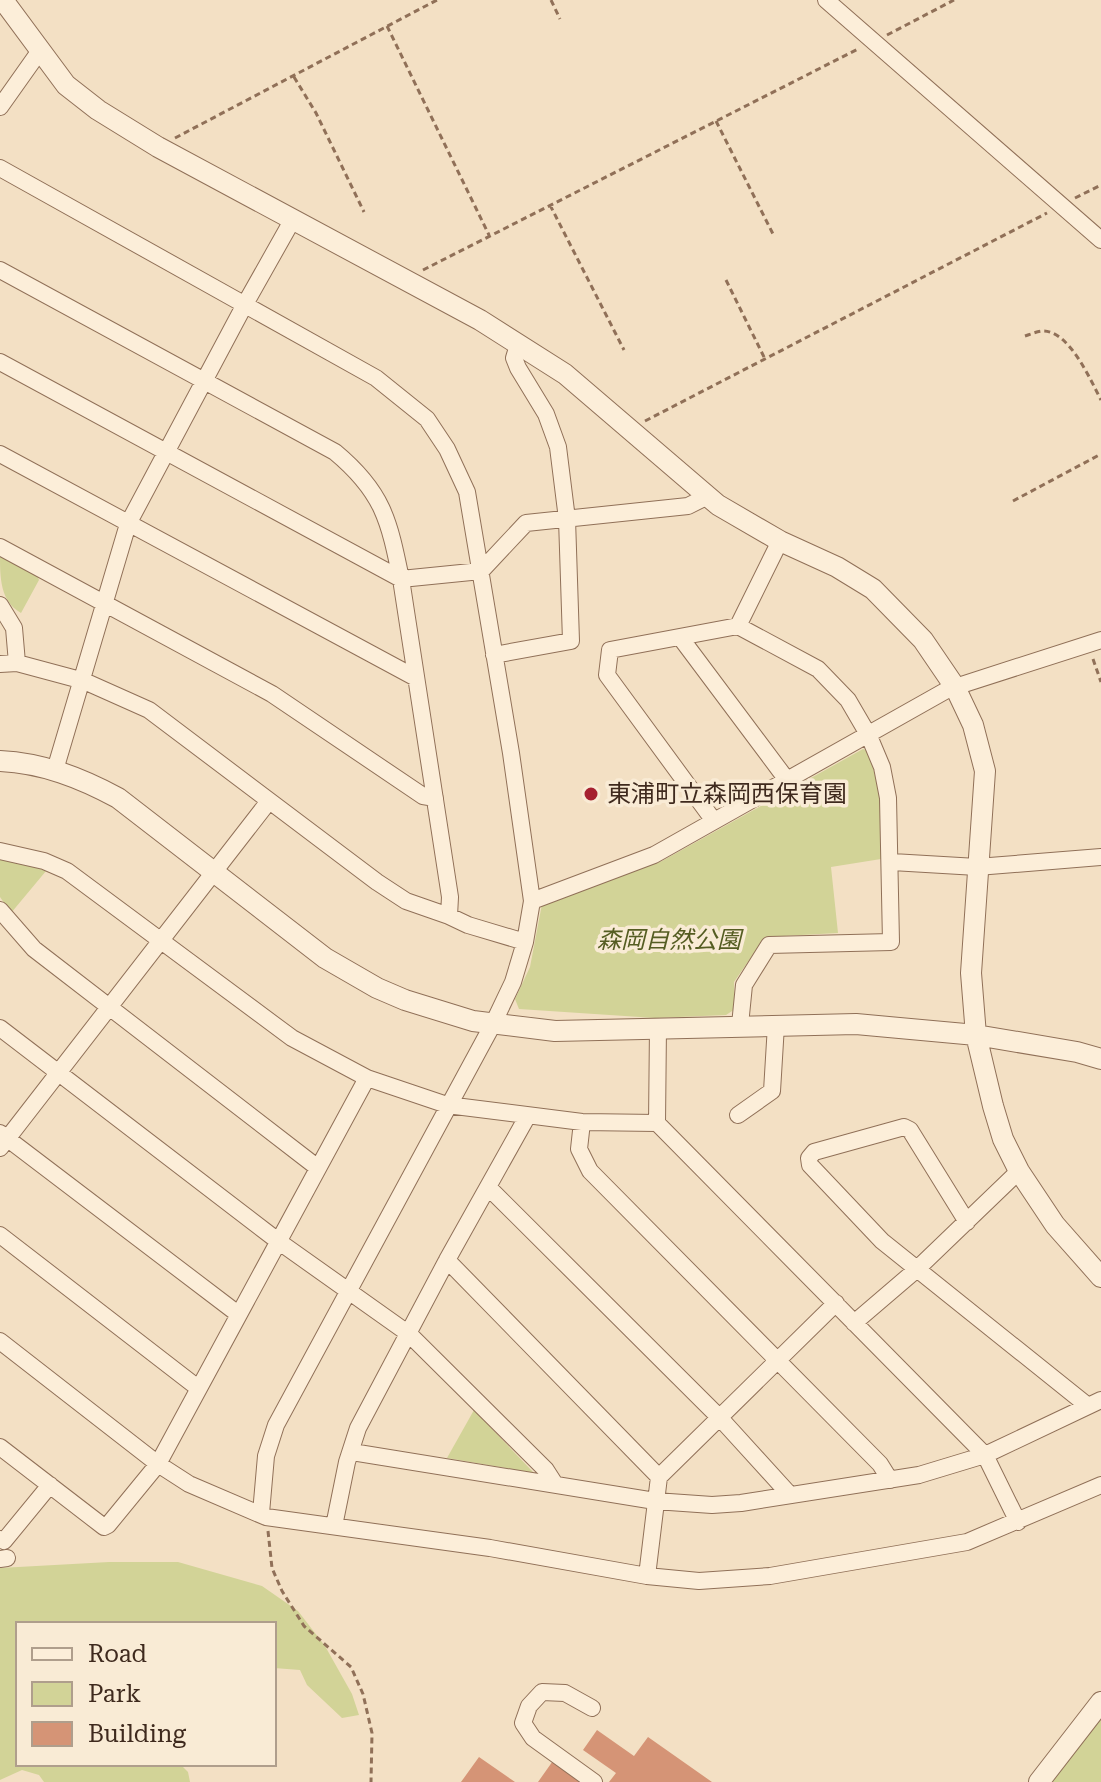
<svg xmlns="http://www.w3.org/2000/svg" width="1101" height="1782" font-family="'Roboto Serif','Noto Sans JP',serif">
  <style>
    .green { fill: #d2d397 }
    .building { fill: #d59476 }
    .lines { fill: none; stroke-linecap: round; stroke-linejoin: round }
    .minor-casing { stroke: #907058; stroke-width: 18 }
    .tertiary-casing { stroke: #907058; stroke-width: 22 }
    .path { stroke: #907058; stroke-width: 3; stroke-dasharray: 6 4; stroke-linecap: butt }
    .minor { stroke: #fceed9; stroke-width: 16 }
    .tertiary { stroke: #fceed9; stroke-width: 20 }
    .poi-dot { fill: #a62130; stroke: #f9ebd5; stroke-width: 3 }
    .labels { text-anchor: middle; stroke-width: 7; stroke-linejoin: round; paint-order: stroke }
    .poi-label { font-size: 24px; fill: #3f2a1e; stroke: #f9ebd5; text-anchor: start }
    .park-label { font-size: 24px; font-style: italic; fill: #555d22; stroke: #f9ebd5 }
  </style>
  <rect width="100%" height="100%" fill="#f3e0c4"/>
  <path class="green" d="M0 554 36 573 39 580 21 613C0 601 0 578 0 554Z
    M863 749 869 751 882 805 881 859 831 867 838 933 765 937 734 982 735 1009 726 1015 655 1018 519 1009 515 999 530 967 542 904 662 861Z
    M0 859H10L46 871 11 913 0 897Z
    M474 1410 534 1473 447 1458Z
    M109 1562H178L262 1586 298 1611 325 1646 352 1694 359 1715 342 1718 307 1685 300 1670 274 1668V1624H18V1764H180L188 1772 190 1782H44L39 1775 22 1770 0 1780V1568Z
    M1101 1706V1782H1040Z"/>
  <path class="building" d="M597 1730 634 1756 648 1737 712 1782H609L616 1773 583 1750Z
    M479 1757 515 1782H461Z
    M555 1758 589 1782H538Z"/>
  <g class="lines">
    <g class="minor-casing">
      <path id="minor" d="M826 0 1101 240
        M0 107 39 52
        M0 168 376 378 427 419 447 449 467 492 511 753 532 901 525 942 513 982 493 1024 276 1425 266 1456 261 1513
        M0 270 335 452C383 492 389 520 401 579L450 897 449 916 468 925 525 942
        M0 362 401 579 481 571 526 523 688 506 706 497
        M0 454 416 678
        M0 547 272 694 423 796 435 798
        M0 605 14 628 17 663
        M738 626 780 541
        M680 637 787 780
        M494 655 571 641 567 519 558 447 546 414 518 368 514 358 518 345
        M0 664 17 663 84 681 149 710 377 882 406 901 449 916
        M955 687 1101 640
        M55 770 128 524 244 306 293 219
        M714 821 607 675 610 650 738 626 818 669 848 700 869 736 882 767 888 798 891 942 769 945 744 985 740 1025
        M0 851 44 861 67 871 292 1038 367 1078
        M892 862 977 867 1101 857
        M532 901 654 855 954 686
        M0 910 34 949 318 1168
        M0 1028 278 1241 409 1334 546 1470 555 1484
        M738 1115 772 1091 776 1025
        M582 1122 579 1149 590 1171 880 1464 890 1480
        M657 1123 658 1027
        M0 1133 238 1314
        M0 1148 269 801
        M488 1187 720 1418 790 1495
        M967 1222 910 1130 904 1127 814 1152 809 1158 810 1165 882 1241 1088 1406
        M0 1235 198 1388
        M447 1260 659 1477 647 1576
        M854 1323 916 1270 1019 1171
        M0 1341 158 1464 189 1484 266 1517 490 1548 647 1576 699 1581 770 1576 967 1542 1101 1485
        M0 1447 104 1527 108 1525 158 1464 367 1078 447 1105 582 1122 657 1123 985 1455 1018 1522
        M352 1452 655 1501 712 1505 741 1503 919 1475 985 1455 1101 1400
        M659 1477 836 1303
        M334 1526 347 1462 358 1428 447 1260 527 1117
        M0 1539 4 1541 50 1485
        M0 1559 7 1558
        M592 1708 565 1693 542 1692 529 1706 523 1723 533 1738 594 1782"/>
    </g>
    <g class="tertiary-casing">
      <path id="tertiary" d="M3 0 66 85 98 110 158 147 480 320 565 374 718 505 780 541 837 567 873 589 923 640 955 687 973 725 985 771 971 973 976 1035 993 1106 1003 1139 1019 1171 1055 1225 1101 1277
        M0 761C43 763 81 778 118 798L325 958 377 988 405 1000 473 1021 555 1031 856 1024 976 1035 1077 1052 1101 1059
        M1039 1782 1101 1702"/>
    </g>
    <path class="path" d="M551 0 560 19
      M387 26 489 235
      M887 35 954 0
      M294 77 316 113 364 212
      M716 121 774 236
      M175 138 437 0
      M1075 198 1101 185
      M550 205 624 350
      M423 270 858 49
      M726 280 765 359
      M1025 336C1031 334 1038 331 1044 331 1070 332 1091 381 1101 400
      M645 421 1047 213
      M1013 501 1101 454
      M1093 659 1101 682
      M268 1531 272 1568 282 1591 304 1626 351 1667 363 1694 372 1733 371 1782"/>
    <use href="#minor" class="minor"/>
    <use href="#tertiary" class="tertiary"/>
  </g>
  <circle class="poi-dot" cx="591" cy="794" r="8"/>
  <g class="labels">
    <g class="poi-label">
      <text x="607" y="802">東浦町立森岡西保育園</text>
    </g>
    <g class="park-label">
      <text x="669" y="948">森岡自然公園</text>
    </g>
  </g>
  <rect x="16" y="1622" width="260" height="144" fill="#f9ebd5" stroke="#af9e8c" stroke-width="2"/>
  <rect x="32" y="1648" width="40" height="12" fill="#fceed9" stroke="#af9e8c" stroke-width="2"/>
  <text x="88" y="1662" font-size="24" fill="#3f2a1e">Road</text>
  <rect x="32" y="1682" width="40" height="24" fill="#d2d397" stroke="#af9e8c" stroke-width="2"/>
  <text x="88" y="1702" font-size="24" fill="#3f2a1e">Park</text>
  <rect x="32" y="1722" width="40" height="24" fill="#d59476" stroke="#af9e8c" stroke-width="2"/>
  <text x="88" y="1742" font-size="24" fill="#3f2a1e">Building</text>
</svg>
